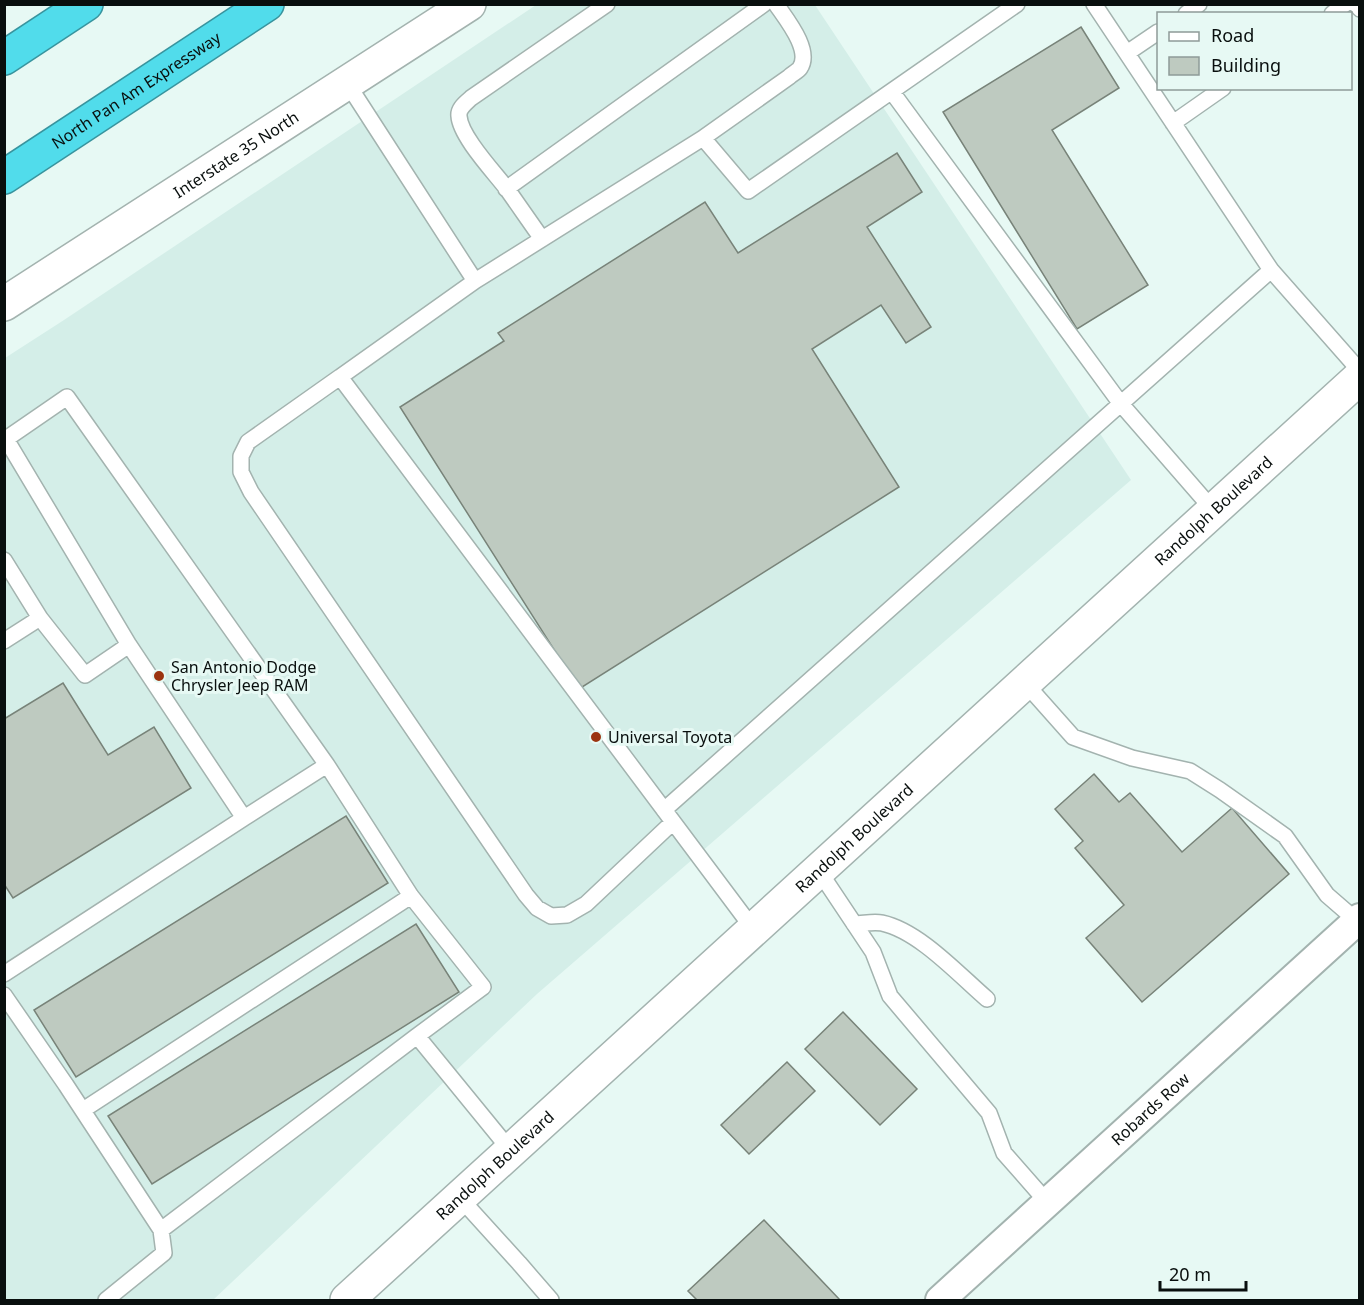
<svg xmlns="http://www.w3.org/2000/svg" width="1364" height="1305" font-family="'Noto Sans',sans-serif">
  <style>
    .built { fill: #d4eee8 }
    .building { fill: #becac0; stroke: #788379; stroke-width: 1.5 }
    .lines { fill: none; stroke-linecap: round; stroke-linejoin: round }
    .service-casing { stroke: #a3b3af; stroke-width: 18 }
    .minor-casing { stroke: #a3b3af; stroke-width: 32 }
    .tertiary-casing { stroke: #a3b3af; stroke-width: 36 }
    .secondary-casing { stroke: #a3b3af; stroke-width: 36 }
    .motorway-casing { stroke: #38949e; stroke-width: 36 }
    .service { stroke: #fff; stroke-width: 15 }
    .minor { stroke: #fff; stroke-width: 28 }
    .tertiary { stroke: #fff; stroke-width: 33 }
    .secondary { stroke: #fff; stroke-width: 33 }
    .motorway { stroke: #51dceb; stroke-width: 33 }
    .poi-dot { fill: #9b3410; stroke: #e7f9f4; stroke-width: 2 }
    .labels { text-anchor: middle; stroke-width: 6; stroke-linejoin: round; paint-order: stroke }
    .street-label { font-size: 16px; fill: #090f0e; stroke: #e7f9f4 }
    .poi-label { font-size: 16px; fill: #090f0e; stroke: #e7f9f4; text-anchor: start }
  </style>
  <rect width="100%" height="100%" fill="#e7f9f4"/>
  <path class="built" d="M536 5H815L1131 480 537 994 213 1300H5V358L64 320Z"/>
  <path class="building" d="M1081 27 1119 88 1052 130 1148 285 1077 329 943 112Z
    M897 153 922 192 867 227 931 327 906 343 881 305 812 349 899 487 579 689 400 407 504 341 498 333 705 202 738 253Z
    M63 683 108 755 154 727 191 788 13 898 4 884V719Z
    M1094 774 1119 802 1130 793 1182 852 1232 808 1289 874 1142 1002 1086 938 1124 905 1075 848 1083 841 1055 809Z
    M346 816 388 883 76 1077 34 1010Z
    M416 924 459 992 152 1184 108 1116Z
    M843 1012 917 1089 880 1125 805 1049Z
    M787 1062 815 1091 749 1154 721 1125Z
    M764 1220 840 1300H697L688 1291Z"/>
  <g class="lines">
    <g class="service-casing">
      <path id="service" d="M1094 4 1271 270 1360 371
        M1356 4 1360 9
        M1186 14 1199 4
        M1332 14 1345 4
        M1127 53 1158 32
        M347 83 475 281 340 377 754 930
        M892 92 1121 404 1214 511
        M1173 123 1223 88
        M703 138 789 77C792 74 798 71 800 68 812 50 786 19 776 4
        M506 189 764 4
        M542 239C530 222 519 206 507 189 494 172 460 136 459 116 458 108 466 103 471 98L607 4
        M475 281 703 138 748 191 1017 4
        M340 377 248 442 241 456V472L251 492 526 895 537 908 551 916 567 915 586 904 673 822
        M4 560 40 618 4 641
        M40 618 85 675 129 645
        M1025 683 1073 737 1132 758 1190 771 1220 790 1285 836 1327 895 1357 921
        M327 765 67 397 6 439 129 645 244 818 327 765 411 896 483 987 417 1036
        M664 810 1271 270
        M819 871 873 952 890 996 989 1113 1004 1153 1047 1202
        M854 924C863 924 873 921 882 923 919 931 958 974 987 999
        M4 974 244 818
        M4 995 66 1085 161 1230 164 1253 106 1300
        M83 1110 411 896
        M460 1198 519 1263 551 1300
        M161 1230 417 1036 511 1151"/>
    </g>
    <g class="minor-casing">
      <g id="minor">
        <path id="s1" d="M940 1300 1360 918"/>
      </g>
    </g>
    <g class="tertiary-casing">
      <g id="tertiary">
        <path id="s2" d="M347 1300 1360 377"/>
      </g>
    </g>
    <g class="secondary-casing">
      <g id="secondary">
        <path id="s3" d="M4 304 469 4"/>
      </g>
    </g>
    <g class="motorway-casing">
      <g id="motorway">
        <path d="M4 58 86 4"/>
        <path id="s4" d="M4 177 267 4"/>
      </g>
    </g>
    <use href="#service" class="service"/>
    <use href="#minor" class="minor"/>
    <use href="#tertiary" class="tertiary"/>
    <use href="#secondary" class="secondary"/>
    <use href="#motorway" class="motorway"/>
  </g>
  <g class="poi-dot">
    <circle cx="159" cy="676" r="6"/>
    <circle cx="596" cy="737" r="6"/>
  </g>
  <g class="labels">
    <g class="street-label">
      <text dy="6" stroke="none"><textPath href="#s4" startOffset="158">North Pan Am Expressway</textPath></text>
      <text dy="6" stroke="none"><textPath href="#s3" startOffset="276">Interstate 35 North</textPath></text>
      <text dy="6" stroke="none"><textPath href="#s2" startOffset="1172">Randolph Boulevard</textPath></text>
      <text dy="6" stroke="none"><textPath href="#s2" startOffset="686">Randolph Boulevard</textPath></text>
      <text dy="6" stroke="none"><textPath href="#s1" startOffset="284">Robards Row</textPath></text>
      <text dy="6" stroke="none"><textPath href="#s2" startOffset="200">Randolph Boulevard</textPath></text>
    </g>
    <g class="poi-label">
      <text x="171" y="673">San Antonio Dodge<tspan x="171" dy="18">Chrysler Jeep RAM</tspan></text>
      <text x="608" y="743">Universal Toyota</text>
    </g>
  </g>
  <rect width="1364" height="1305" fill="none" stroke="#090f0e" stroke-width="12"/>
  <rect x="1157" y="12" width="195" height="78" fill="#e7f9f4" stroke="#8e9b98" stroke-width="1.5"/>
  <rect x="1169" y="32" width="30" height="9" fill="#ffffff" stroke="#8e9b98" stroke-width="1.5"/>
  <text x="1211" y="42" font-size="18" fill="#090f0e">Road</text>
  <rect x="1169" y="57" width="30" height="18" fill="#becac0" stroke="#8e9b98" stroke-width="1.5"/>
  <text x="1211" y="72" font-size="18" fill="#090f0e">Building</text>
  <path d="M1160 1281v9h86v-9" fill="none" stroke="#090f0e" stroke-width="3"/>
  <text x="1169" y="1281" font-size="18" fill="#090f0e" stroke="#e7f9f4" stroke-width="4.5" paint-order="stroke">20 m</text>
</svg>
